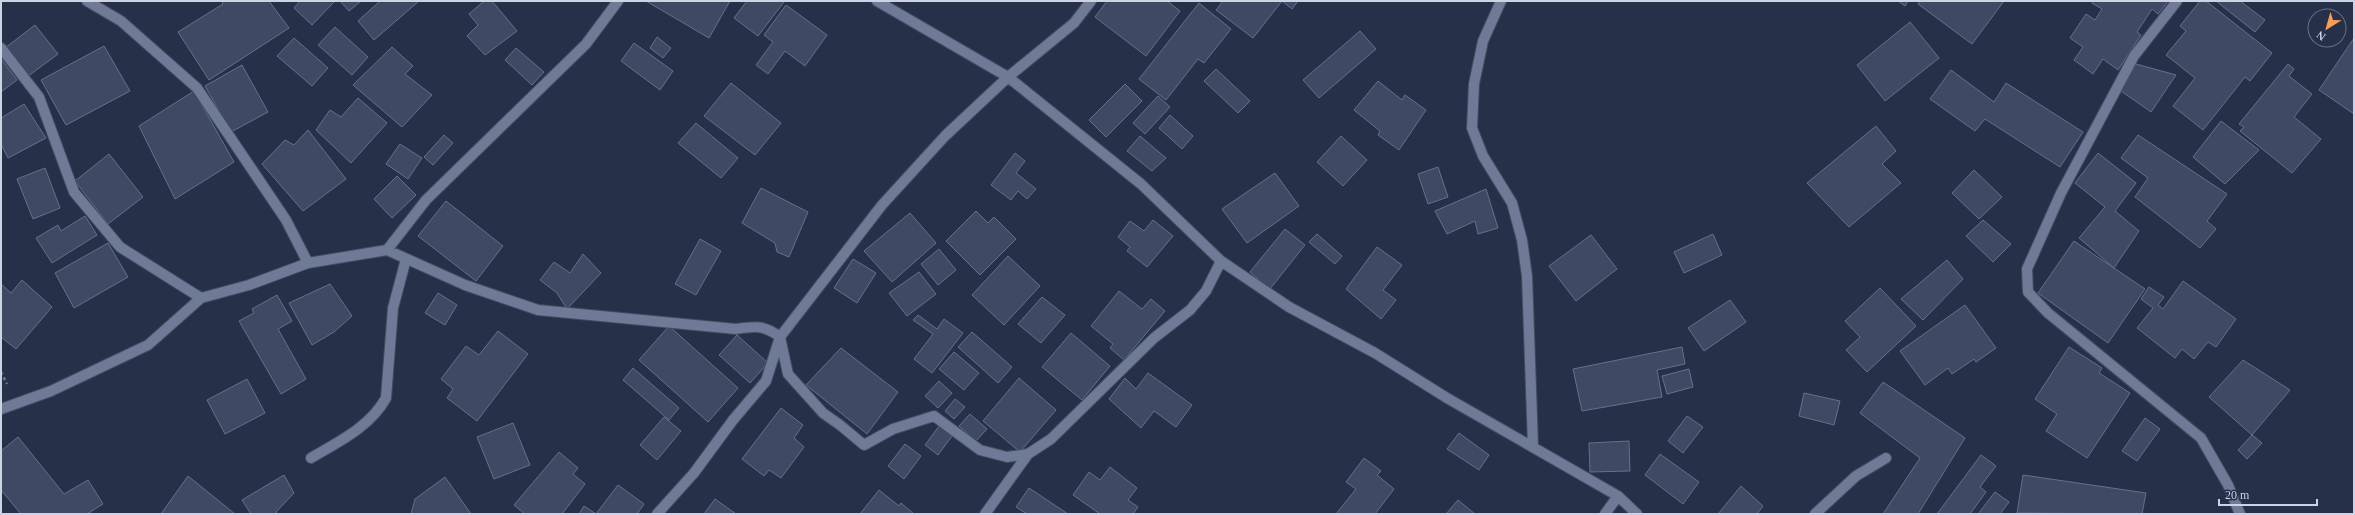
<svg xmlns="http://www.w3.org/2000/svg" width="2355" height="515" font-family="Georgia,serif">
  <style>
    .building { fill: #3f4963; stroke: #64708c }
    .lines { fill: none; stroke-linecap: round; stroke-linejoin: round }
    .minor-casing { stroke: #454c61; stroke-width: 12 }
    .path { stroke: #71798e; stroke-width: 2.5; stroke-dasharray: 3 3; stroke-linecap: butt }
    .minor { stroke: #6e7a96; stroke-width: 10 }
  </style>
  <rect width="100%" height="100%" fill="#273049"/>
  <path class="building" d="M222 1H269L289 28 209 80 178 32 223 4Z
    M300 1H335L312 25 294 8Z
    M340 1H361L349 11Z
    M380 1H419L374 40 358 21Z
    M484 1H492L517 31 485 55 467 36 478 25 469 14Z
    M646 1H730L709 38Z
    M747 1H783L784 2 758 36 734 18Z
    M1107 1H1167L1180 11 1146 56 1095 17Z
    M1223 1H1298L1292 9 1282 1 1253 38 1216 10Z
    M1898 1H1908L1905 6Z
    M1920 1H2004L1972 44 1918 4Z
    M2093 1H2168L2158 14 2152 9 2137 32 2141 35 2118 70 2103 59 2093 74 2074 60 2083 47 2070 38 2086 14 2095 20 2102 9 2092 3Z
    M2200 1H2206L2272 53 2250 81 2245 77 2203 130 2173 106 2195 78 2166 55 2186 31 2180 26Z
    M2216 1H2240L2265 20 2255 32Z
    M1199 3 1231 29 1204 63 1198 59 1166 100 1139 79Z
    M786 5 827 35 805 66 785 51 768 74 756 65 773 42 764 35Z
    M1910 22 1939 58 1885 101 1857 65Z
    M35 25 58 54 27 77 5 48Z
    M335 27 368 57 352 75 318 45Z
    M1360 31 1376 49 1319 98 1303 80Z
    M657 37 671 48 663 58 650 48Z
    M294 38 328 68 312 86 277 56Z
    M2354 38V114L2319 90Z
    M634 43 673 71 660 90 621 61Z
    M104 46 130 91 66 125 41 80Z
    M392 47 413 66 405 74 432 95 402 127 353 85Z
    M516 48 544 72 532 85 505 60Z
    M1 59 17 80 1 92Z
    M2136 64 2176 75 2151 112 2121 91Z
    M2288 64 2294 69 2289 76 2312 94 2294 117 2321 139 2292 173 2240 131 2244 127 2239 124Z
    M242 65 268 112 231 132 205 86Z
    M1216 69 1250 101 1238 113 1204 81Z
    M1951 70 1994 102 2006 83 2083 132 2060 167 1985 119 1975 131 1930 99Z
    M1378 81 1402 100 1405 95 1426 110 1399 150 1378 135 1380 131 1354 110Z
    M731 83 781 123 755 155 704 116Z
    M1125 84 1142 101 1106 137 1089 120Z
    M194 91 234 162 175 199 139 126Z
    M1158 96 1170 107 1145 134 1133 123Z
    M358 98 387 123 351 163 316 130 330 110 341 117Z
    M24 104 46 138 8 158 1 144V118Z
    M1170 115 1193 136 1182 149 1159 128Z
    M2221 121 2259 150 2225 184 2193 157Z
    M696 123 738 158 721 178 678 143Z
    M1876 126 1896 151 1882 164 1901 183 1849 227 1807 183Z
    M308 130 346 179 303 211 262 164 285 140 294 145Z
    M444 135 453 143 433 165 424 157Z
    M2138 135 2227 194 2207 221 2216 229 2200 248 2135 197 2148 178 2121 158Z
    M1140 136 1166 158 1152 171 1127 151Z
    M1341 136 1367 160 1343 186 1317 162Z
    M400 144 422 158 408 179 386 164Z
    M1015 153 1025 161 1016 173 1036 189 1027 199 1018 191 1011 200 991 185Z
    M2098 153 2136 183 2115 211 2139 231 2114 268 2079 238 2105 207 2075 183Z
    M109 154 143 197 108 224 75 181Z
    M1438 167 1448 197 1428 204 1418 174Z
    M45 168 60 208 33 219 17 179Z
    M1974 170 2002 197 1979 219 1952 193Z
    M1275 173 1299 206 1247 243 1222 209Z
    M397 176 416 195 392 218 374 199Z
    M761 188 808 212 789 257 777 252 775 243 742 223Z
    M1486 189 1498 228 1478 234 1475 221 1447 234 1435 211Z
    M446 201 503 246 476 281 418 236Z
    M976 211 988 223 994 217 1016 239 980 275 946 241Z
    M910 213 936 243 892 282 864 251Z
    M85 216 97 235 52 263 36 238 58 225 61 231Z
    M1153 220 1173 236 1147 267 1127 251 1130 247 1118 237 1130 221 1144 231Z
    M1983 220 2011 244 1993 262 1966 236Z
    M1285 229 1305 245 1270 289 1250 272Z
    M1317 234 1342 256 1335 264 1309 242Z
    M1713 234 1722 255 1684 273 1674 252Z
    M1591 235 1617 269 1576 301 1549 266Z
    M700 239 721 251 696 295 675 284Z
    M2074 241 2145 289 2108 343 2038 293Z
    M108 243 128 277 74 308 55 273Z
    M1377 247 1402 265 1383 290 1396 300 1381 319 1346 289Z
    M939 249 956 270 938 285 921 264Z
    M583 254 601 273 567 309 557 293 540 280 554 262 570 273Z
    M1008 256 1040 286 1004 325 972 295Z
    M853 259 876 273 857 303 834 288Z
    M1947 260 1963 279 1923 320 1901 299Z
    M919 272 936 294 907 316 889 293Z
    M22 280 52 307 16 349 1 337V284L11 293Z
    M2183 281 2236 319 2216 347 2208 342 2194 359 2182 349 2175 358 2137 328 2153 308 2141 299 2149 287 2164 297 2158 305 2163 309Z
    M330 284 352 316 334 332 312 345 289 303Z
    M1880 288 1916 326 1867 372 1846 350 1860 337 1845 321Z
    M1119 291 1142 309 1151 299 1165 311 1124 360 1110 348 1113 344 1091 326Z
    M438 293 457 305 445 325 425 313Z
    M277 295 292 321 278 329 306 379 281 394 239 321 254 313 252 309Z
    M1042 297 1065 315 1041 343 1018 324Z
    M1730 300 1746 322 1704 351 1688 328Z
    M1965 305 1996 348 1976 362 1974 359 1952 374 1948 368 1925 385 1900 351Z
    M918 315 937 329 944 319 963 333 932 373 914 359 933 334 913 320Z
    M669 326 738 388 708 422 639 360Z
    M498 331 528 354 477 421 447 398 453 389 441 379 466 346 479 355Z
    M972 332 1012 367 998 383 958 347Z
    M1071 333 1110 366 1082 400 1042 367Z
    M737 335 768 363 750 383 719 355Z
    M1682 347 1685 364 1657 370 1662 397 1582 411 1573 369Z
    M2069 347 2102 368 2099 373 2130 393 2087 458 2046 431 2057 414 2035 399Z
    M841 348 898 392 867 434 806 385Z
    M954 352 979 373 964 390 939 369Z
    M2243 360 2290 390 2252 435 2209 397Z
    M633 368 679 408 669 420 623 380Z
    M1689 369 1693 387 1667 394 1662 376Z
    M1148 373 1192 405 1176 427 1154 411 1141 428 1109 399 1125 378 1136 389Z
    M1019 378 1056 410 1020 452 983 421Z
    M247 379 265 413 225 434 207 400Z
    M939 381 952 393 938 408 925 396Z
    M1883 382 1965 438 1918 514H1883L1920 458 1860 413Z
    M1804 393 1840 401 1834 425 1799 416Z
    M955 399 965 407 954 419 945 411Z
    M781 408 803 425 794 438 804 447 781 478 769 470 764 476 742 459Z
    M970 414 987 429 976 441 959 426Z
    M1687 416 1703 427 1683 453 1668 441Z
    M664 417 681 431 657 460 640 445Z
    M2145 418 2160 429 2137 461 2122 451Z
    M513 423 530 465 494 479 477 437Z
    M939 426 952 436 938 455 925 445Z
    M1459 433 1489 455 1479 470 1447 449Z
    M2252 435 2262 443 2247 459 2238 450Z
    M18 437 64 494 88 480 103 504 87 514H21L1 490V451Z
    M1629 441 1630 471 1590 472 1589 443Z
    M905 444 921 456 904 479 888 466Z
    M559 452 578 468 573 474 585 484 562 514H525L514 505Z
    M1660 454 1699 482 1683 504 1645 475Z
    M1981 455 1996 466 1980 487 1986 492 1970 514H1937Z
    M1364 458 1381 471 1377 475 1394 489 1375 514H1336L1356 489 1346 482Z
    M1110 467 1137 488 1128 500 1138 507 1133 514H1100L1073 495 1089 472 1100 480Z
    M284 475 294 493 276 512 278 514H251L242 500Z
    M2023 475 2146 493 2142 514 2017 513Z
    M188 476 235 514H161Z
    M445 477 471 514H411L415 499Z
    M618 485 644 504 637 514H596Z
    M1741 486 1763 506 1757 514H1718Z
    M1029 488 1068 514H1027L1016 507Z
    M879 490 899 506 901 503 914 514H860Z
    M1995 492 2009 502 2000 514H1978Z
    M715 499 736 514H704Z
    M1458 500 1475 514H1446Z
    M584 506 596 514H579Z"/>
  <g class="lines">
    <g class="minor-casing">
      <path id="minor" d="M877 1 1008 77 1141 184 1221 261 1289 307 1375 353 1447 398 1618 496 1637 514
        M1091 1 1074 23 1008 77 945 136 882 205 780 337 788 374 823 413 840 425 864 445 893 429 934 416 980 450 1007 457 1028 454 1051 439 1154 338 1190 310 1206 291 1221 261
        M1501 1 1483 41 1474 84 1472 128 1483 156 1512 203 1522 240 1527 276 1533 446
        M2177 1 2134 56 2061 193 2027 269 2028 292 2048 313 2201 438 2228 485 2240 514
        M1 48 39 97 74 192 120 247 201 298 249 285 308 263 286 220 197 88 121 21 87 1
        M387 250 465 285 538 310 736 329C755 326 765 325 780 337L766 381 733 420 694 473 657 514
        M308 263 387 250 426 200 586 44 618 1
        M1 409 51 391 148 345 201 298
        M311 458C338 442 370 427 386 398L393 308 406 259
        M985 514 1028 454
        M1605 514 1618 496
        M1815 514 1856 476 1886 458"/>
    </g>
    <path class="path" d="M1 372 7 384"/>
    <use href="#minor" class="minor"/>
  </g>
  <rect width="2355" height="515" fill="none" stroke="#cdd3e3" stroke-width="4"/>
  <g transform="translate(2327 28) rotate(217)"><circle r="19" fill="#273049" stroke="#697187"/>
  <path d="M0-3L7 15L0 10L-7 15Z" fill="#fc9e52"/>
  <text y="-6" font-size="11" font-weight="bold" text-anchor="middle" fill="#cdd3e3">N</text>
  </g>
  <path d="M2219 499v6h98v-6" fill="none" stroke="#cdd3e3" stroke-width="2"/>
  <text x="2225" y="499" font-size="12" fill="#cdd3e3" stroke="#273049" stroke-width="3" paint-order="stroke">20 m</text>
</svg>
